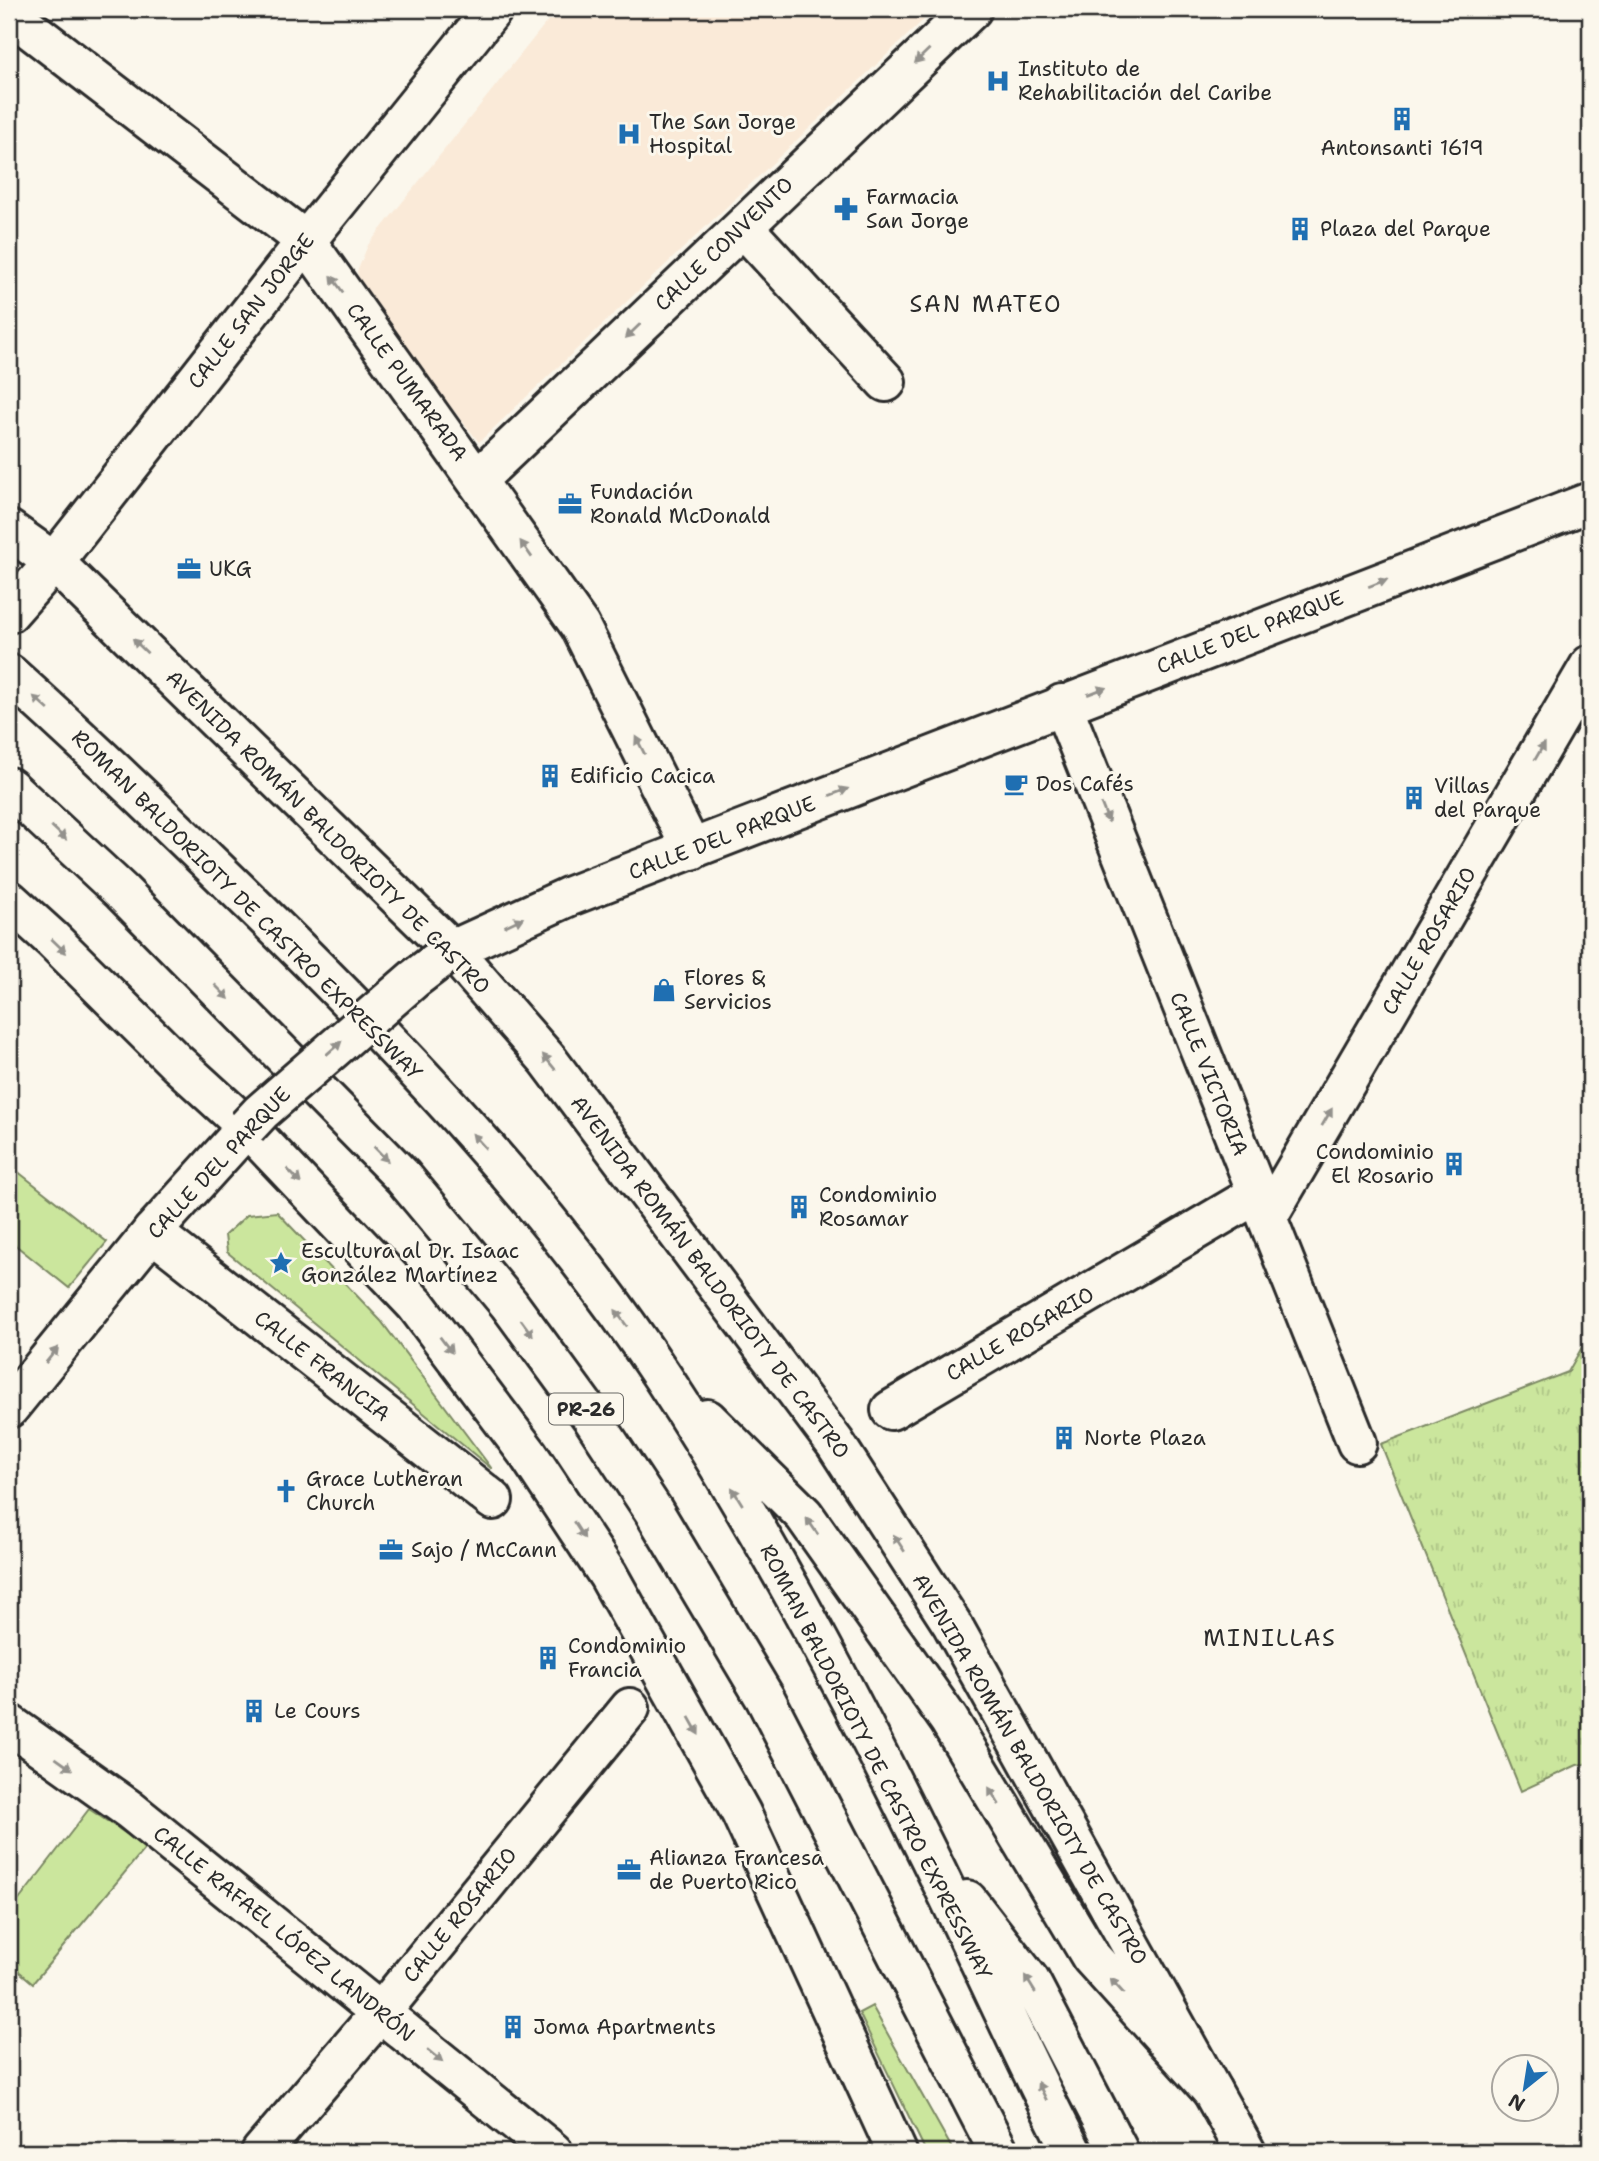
<svg xmlns="http://www.w3.org/2000/svg" width="1599" height="2161" font-family="'Shantell Sans',sans-serif">
  <style>
    .built { fill: #faead8 }
    .green { fill: #cbe69d; stroke: #7b8864; stroke-width: 2 }
    .park { fill: url(#park-tufts); stroke: #7b8864; stroke-width: 2 }
    .lines { fill: none; stroke-linecap: round; stroke-linejoin: round }
    .street-casing { stroke: #2b2b2b; stroke-width: 44 }
    .secondary-casing { stroke: #2b2b2b; stroke-width: 44 }
    .highway-casing { stroke: #2b2b2b; stroke-width: 44 }
    .street { stroke: #fbf7ec; stroke-width: 38 }
    .secondary { stroke: #fbf7ec; stroke-width: 38 }
    .highway { stroke: #fbf7ec; stroke-width: 38 }
    .secondary-bridge-casing { stroke: #2b2b2b; stroke-width: 44; stroke-linecap: butt }
    .secondary-bridge { stroke: #fbf7ec; stroke-width: 38 }
    .oneway { fill: #93918c }
    .labels { text-anchor: middle; stroke-width: 6; stroke-linejoin: round; paint-order: stroke }
    .shield { fill: #fbf7ec; stroke: #696865; stroke-width: 2 }
    .shield-label { font-size: 19px; font-weight: bold; fill: #2b2b2b }
    .poi-label { font-size: 21px; fill: #2b2b2b; stroke: #fbf7ec; text-anchor: start }
    .street-label { font-size: 21px; fill: #2b2b2b; stroke: #fbf7ec }
    .neighbourhood-label { font-size: 23px; letter-spacing: 2px; fill: #2b2b2b; stroke: #fbf7ec }
  </style>
  <defs>
    <pattern id="park-tufts" width="24" height="20" patternUnits="userSpaceOnUse" patternTransform="scale(1.75)"><rect width="24" height="20" fill="#cbe69d"/><path d="M3 7l-1-3M5 7V3M7 7l1-3M15 17l-1-3M17 17v-4M19 17l1-3" fill="none" stroke="#aec587"/></pattern>
  </defs>
  <rect width="100%" height="100%" fill="#fbf7ec"/>
  <filter id="ink" filterUnits="userSpaceOnUse"><feTurbulence type="fractalNoise" baseFrequency=".0143" numOctaves="2"/><feDisplacementMap in="SourceGraphic" scale="14" xChannelSelector="R" yChannelSelector="G"/><feConvolveMatrix kernelMatrix="1 2 1 2 8 2 1 2 1" color-interpolation-filters="sRGB"/></filter>
  <g filter="url(#ink)">
    <path class="built" d="M557 9H935L479 442 369 305 357 272 368 245Z"/>
    <path class="green" d="M12 1167 107 1242 69 1288 9 1240V1171Z
      M277 1212 381 1321 492 1469 227 1252 225 1235 247 1215Z
      M89 1809 146 1847 33 1983 9 1963V1913Z
      M872 2006 954 2152H926L859 2013Z"/>
    <path class="park" d="M1590 1333V1763L1577 1765 1521 1791 1381 1444 1568 1372Z"/>
    <g class="lines">
      <g class="street-casing">
        <path id="street" d="M9 13 306 241 580 626 692 850
          M743 227 886 382
          M477 480 972 9
          M9 530 54 562 452 950 548 1060 835 1443 952 1624 1246 2152
          M1062 704 1357 1443
          M9 900 52 939 177 1063 247 1127 416 1305 528 1454 608 1575 741 1813 897 2152
          M1267 1218 1590 665
          M152 1232 493 1500
          M891 1410 1257 1194
          M9 1724 130 1810 553 2152
          M261 2152 381 2012 630 1708"/>
      </g>
      <g class="secondary-casing">
        <path id="secondary" d="M9 613 54 562 306 241 493 9
          M452 950 570 896 1590 502
          M9 1408 152 1232 247 1127"/>
      </g>
      <g class="highway-casing">
        <path id="highway" d="M9 674C94 750 175 829 257 909 404 1053 549 1204 662 1376 761 1526 844 1684 923 1844 974 1946 1020 2051 1072 2152
          M9 787 122 892 403 1177 509 1304 591 1416 653 1510 765 1698 999 2152
          M707 1419 804 1515 949 1720 1091 1957 1212 2091
          M967 1900 1030 1981 1119 2152"/>
      </g>
      <use href="#street" class="street"/>
      <use href="#secondary" class="secondary"/>
      <use href="#highway" class="highway"/>
      <g class="secondary-bridge-casing">
        <path id="secondary-bridge" d="M247 1127 261 1112 414 979 452 950"/>
      </g>
      <use href="#secondary-bridge" class="secondary-bridge"/>
    </g>
    <defs><path id="oneway-solid" d="M-6-.8H1V-3.2L6.5 0L1 3.2V.8H-6Z" transform="scale(1.75)"/></defs>
    <g class="oneway">
      <use href="#oneway-solid" transform="translate(922 56) rotate(136)"/>
      <use href="#oneway-solid" transform="translate(337 284) rotate(-126)"/>
      <use href="#oneway-solid" transform="translate(633 331) rotate(136)"/>
      <use href="#oneway-solid" transform="translate(526 549) rotate(-125)"/>
      <use href="#oneway-solid" transform="translate(1378 583) rotate(-21)"/>
      <use href="#oneway-solid" transform="translate(140 646) rotate(-136)"/>
      <use href="#oneway-solid" transform="translate(1097 691) rotate(-21)"/>
      <use href="#oneway-solid" transform="translate(41 703) rotate(-138)"/>
      <use href="#oneway-solid" transform="translate(640 745) rotate(-117)"/>
      <use href="#oneway-solid" transform="translate(1540 751) rotate(-60)"/>
      <use href="#oneway-solid" transform="translate(839 792) rotate(-21)"/>
      <use href="#oneway-solid" transform="translate(1105 813) rotate(68)"/>
      <use href="#oneway-solid" transform="translate(59 833) rotate(43)"/>
      <use href="#oneway-solid" transform="translate(514 922) rotate(-25)"/>
      <use href="#oneway-solid" transform="translate(59 946) rotate(44)"/>
      <use href="#oneway-solid" transform="translate(222 992) rotate(45)"/>
      <use href="#oneway-solid" transform="translate(334 1048) rotate(-41)"/>
      <use href="#oneway-solid" transform="translate(549 1062) rotate(-129)"/>
      <use href="#oneway-solid" transform="translate(1327 1117) rotate(-60)"/>
      <use href="#oneway-solid" transform="translate(479 1141) rotate(-132)"/>
      <use href="#oneway-solid" transform="translate(381 1154) rotate(46)"/>
      <use href="#oneway-solid" transform="translate(294 1176) rotate(46)"/>
      <use href="#oneway-solid" transform="translate(621 1318) rotate(-126)"/>
      <use href="#oneway-solid" transform="translate(527 1328) rotate(54)"/>
      <use href="#oneway-solid" transform="translate(446 1345) rotate(53)"/>
      <use href="#oneway-solid" transform="translate(52 1355) rotate(-51)"/>
      <use href="#oneway-solid" transform="translate(737 1496) rotate(-122)"/>
      <use href="#oneway-solid" transform="translate(812 1526) rotate(-125)"/>
      <use href="#oneway-solid" transform="translate(579 1530) rotate(57)"/>
      <use href="#oneway-solid" transform="translate(899 1543) rotate(-123)"/>
      <use href="#oneway-solid" transform="translate(694 1726) rotate(61)"/>
      <use href="#oneway-solid" transform="translate(64 1764) rotate(35)"/>
      <use href="#oneway-solid" transform="translate(994 1796) rotate(-121)"/>
      <use href="#oneway-solid" transform="translate(1030 1984) rotate(-122)"/>
      <use href="#oneway-solid" transform="translate(1117 1986) rotate(-132)"/>
      <use href="#oneway-solid" transform="translate(435 2056) rotate(39)"/>
      <use href="#oneway-solid" transform="translate(1042 2091) rotate(-116)"/>
    </g>
  </g>
  <defs>
    <g id="hospital-bare" transform="scale(1.89)"><path d="M-5-5h3v3.5h4V-5h3V5h-3V1.5h-4V5h-3Z" fill="#1f6fb2" stroke="#fbf7ec" stroke-width="2.5" paint-order="stroke"/></g>
    <g id="building-bare" transform="scale(1.89)"><path d="M-4-6H4V6H1V3H-1V6H-4ZM-2.5-4.3h1.7v1.8h-1.7ZM.8-4.3h1.7v1.8H.8ZM-2.5-1h1.7V.8h-1.7ZM.8-1h1.7V.8H.8Z" fill="#1f6fb2" stroke="#fbf7ec" stroke-width="2.5" paint-order="stroke"/></g>
    <g id="pharmacy-bare" transform="scale(1.89)"><path d="M-2-6h4v4h4v4h-4v4h-4v-4h-4v-4h4Z" fill="#1f6fb2" stroke="#fbf7ec" stroke-width="2.5" paint-order="stroke"/></g>
    <g id="office-bare" transform="scale(1.89)"><path d="M-6-3h4V-5.5h4V-3h4V5H-6ZM-1-4.5V-3h2v-1.5ZM-6 0V1H6V0Z" fill="#1f6fb2" stroke="#fbf7ec" stroke-width="2.5" paint-order="stroke"/></g>
    <g id="cafe-bare" transform="scale(1.89)"><path d="M-5.5-4.5H6V0H3Q3 3.5 0 3.5H-2.5Q-5.5 3.5-5.5 0ZM3-3.2v2h1.7v-2ZM-6 4.5H4V6H-6Z" fill="#1f6fb2" stroke="#fbf7ec" stroke-width="2.5" paint-order="stroke"/></g>
    <g id="shop-bare" transform="scale(1.89)"><path d="M-5-2.5h2.3a2.7 3.5 0 0 1 5.4 0H5L5.5 6h-11ZM-1.5-2.5h3a1.5 2.3 0 0 0-3 0Z" fill="#1f6fb2" stroke="#fbf7ec" stroke-width="2.5" paint-order="stroke"/></g>
    <g id="sight-bare" transform="scale(1.89)"><path d="M0-6L1.8-2.2L6-1.7L2.9 1.2L3.7 5.4L0 3.3L-3.7 5.4L-2.9 1.2L-6-1.7L-1.8-2.2Z" fill="#1f6fb2" stroke="#fbf7ec" stroke-width="2.5" paint-order="stroke"/></g>
    <g id="church-bare" transform="scale(1.89)"><path d="M-1.2-6h2.4v3.5h3.3v2.4h-3.3V6h-2.4V-.1h-3.3v-2.4h3.3Z" fill="#1f6fb2" stroke="#fbf7ec" stroke-width="2.5" paint-order="stroke"/></g>
  </defs>
  <g fill-rule="evenodd">
    <use href="#hospital-bare" x="998" y="81"/>
    <use href="#building-bare" x="1402" y="119"/>
    <use href="#hospital-bare" x="629" y="134"/>
    <use href="#pharmacy-bare" x="846" y="209"/>
    <use href="#building-bare" x="1300" y="229"/>
    <use href="#office-bare" x="570" y="504"/>
    <use href="#office-bare" x="189" y="569"/>
    <use href="#building-bare" x="550" y="776"/>
    <use href="#cafe-bare" x="1016" y="784"/>
    <use href="#building-bare" x="1414" y="798"/>
    <use href="#shop-bare" x="664" y="990"/>
    <use href="#building-bare" x="1454" y="1164"/>
    <use href="#building-bare" x="799" y="1207"/>
    <use href="#sight-bare" x="281" y="1263"/>
    <use href="#building-bare" x="1064" y="1438"/>
    <use href="#church-bare" x="286" y="1491"/>
    <use href="#office-bare" x="391" y="1550"/>
    <use href="#building-bare" x="548" y="1658"/>
    <use href="#building-bare" x="254" y="1711"/>
    <use href="#office-bare" x="629" y="1870"/>
    <use href="#building-bare" x="513" y="2027"/>
  </g>
  <g class="labels">
    <rect class="shield" x="549" y="1393.5" width="74" height="31" rx="5"/>
    <g class="shield-label">
      <text x="586" y="1416">PR-26</text>
    </g>
    <g class="poi-label">
      <text x="1018" y="76">Instituto de<tspan x="1018" dy="24">Rehabilitación del Caribe</tspan></text>
      <text x="649" y="129">The San Jorge<tspan x="649" dy="24">Hospital</tspan></text>
      <text x="1402" y="155" text-anchor="middle">Antonsanti 1619</text>
      <text x="866" y="204">Farmacia<tspan x="866" dy="24">San Jorge</tspan></text>
      <text x="1320" y="236">Plaza del Parque</text>
      <text x="590" y="499">Fundación<tspan x="590" dy="24">Ronald McDonald</tspan></text>
      <text x="209" y="576">UKG</text>
      <text x="570" y="783">Edificio Cacica</text>
      <text x="1036" y="791">Dos Cafés</text>
      <text x="1434" y="793">Villas<tspan x="1434" dy="24">del Parque</tspan></text>
      <text x="684" y="985">Flores &amp;<tspan x="684" dy="24">Servicios</tspan></text>
      <text x="1434" y="1159" text-anchor="end">Condominio<tspan x="1434" dy="24">El Rosario</tspan></text>
      <text x="819" y="1202">Condominio<tspan x="819" dy="24">Rosamar</tspan></text>
      <text x="301" y="1258">Escultura al Dr. Isaac<tspan x="301" dy="24">González Martínez</tspan></text>
      <text x="1084" y="1445">Norte Plaza</text>
      <text x="306" y="1486">Grace Lutheran<tspan x="306" dy="24">Church</tspan></text>
      <text x="411" y="1557">Sajo / McCann</text>
      <text x="568" y="1653">Condominio<tspan x="568" dy="24">Francia</tspan></text>
      <text x="274" y="1718">Le Cours</text>
      <text x="649" y="1865">Alianza Francesa<tspan x="649" dy="24">de Puerto Rico</tspan></text>
      <text x="533" y="2034">Joma Apartments</text>
    </g>
    <g class="street-label">
      <text transform="translate(724 244) rotate(-44)" y="7">CALLE CONVENTO</text>
      <text transform="translate(251 311) rotate(-52)" y="7">CALLE SAN JORGE</text>
      <text transform="translate(407 382) rotate(54)" y="7">CALLE PUMARADA</text>
      <text transform="translate(1250 632) rotate(-21)" y="7">CALLE DEL PARQUE</text>
      <text transform="translate(328 832) rotate(45)" y="7">AVENIDA ROMÁN BALDORIOTY DE CASTRO</text>
      <text transform="translate(722 838) rotate(-21)" y="7">CALLE DEL PARQUE</text>
      <text transform="translate(247 905) rotate(45)" y="7">ROMAN BALDORIOTY DE CASTRO EXPRESSWAY</text>
      <text transform="translate(1429 941) rotate(-60)" y="7">CALLE ROSARIO</text>
      <text transform="translate(1209 1074) rotate(68)" y="7">CALLE VICTORIA</text>
      <text transform="translate(219 1163) rotate(-47)" y="7">CALLE DEL PARQUE</text>
      <text transform="translate(710 1277) rotate(53)" y="7">AVENIDA ROMÁN BALDORIOTY DE CASTRO</text>
      <text transform="translate(1020 1334) rotate(-30)" y="7">CALLE ROSARIO</text>
      <text transform="translate(322 1366) rotate(38)" y="7">CALLE FRANCIA</text>
      <text transform="translate(876 1762) rotate(63)" y="7">ROMAN BALDORIOTY DE CASTRO EXPRESSWAY</text>
      <text transform="translate(1030 1769) rotate(60)" y="7">AVENIDA ROMÁN BALDORIOTY DE CASTRO</text>
      <text transform="translate(460 1915) rotate(-51)" y="7">CALLE ROSARIO</text>
      <text transform="translate(284 1934) rotate(39)" y="7">CALLE RAFAEL LÓPEZ LANDRÓN</text>
    </g>
    <g class="neighbourhood-label">
      <text x="986" y="312">SAN MATEO</text>
      <text x="1270" y="1646">MINILLAS</text>
    </g>
  </g>
  <rect width="1599" height="2161" fill="none" stroke="#fbf7ec" stroke-width="35"/>
  <rect x="18" y="18" width="1564" height="2126" fill="none" stroke="#2b2b2b" stroke-width="2.5" filter="url(#ink)"/>
  <g transform="translate(1525 2088) rotate(210)"><circle r="33" fill="#fbf7ec" stroke="#a8a59f" stroke-width="2"/>
  <path d="M0-5L12 26L0 18L-12 26Z" fill="#1f6fb2"/>
  <text y="-10" font-size="19" font-weight="bold" text-anchor="middle" fill="#2b2b2b">N</text>
  </g>
</svg>
